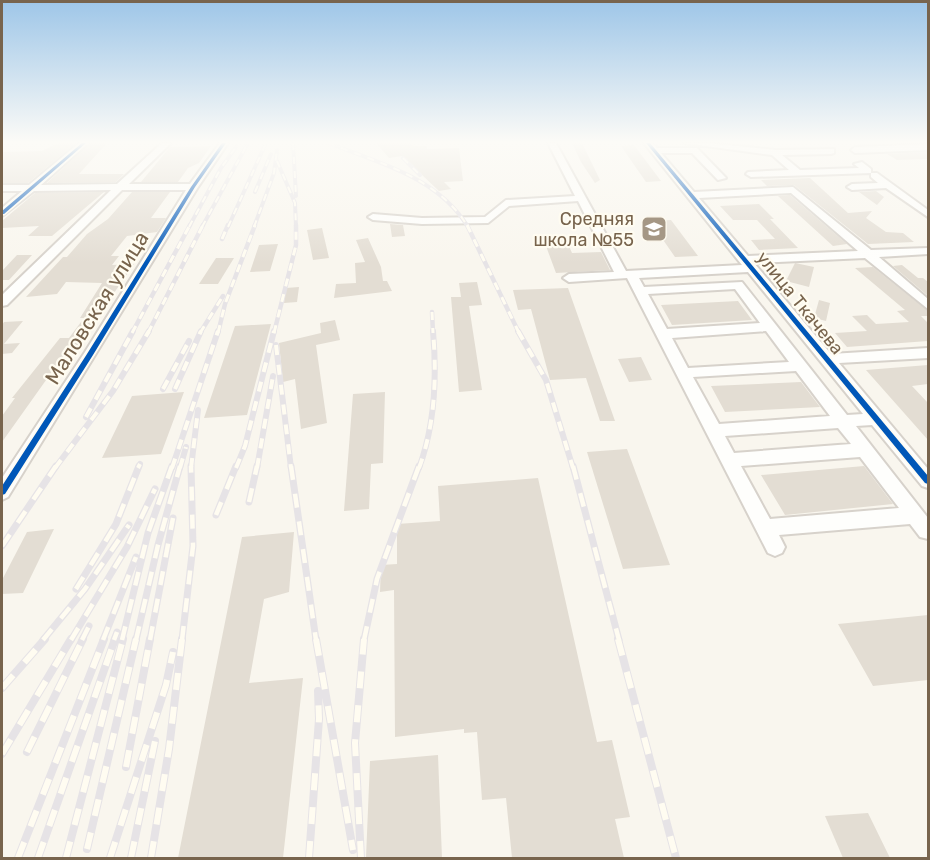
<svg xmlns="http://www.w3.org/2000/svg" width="930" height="860" font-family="Rubik,sans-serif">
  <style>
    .building { fill: #e3ddd3 }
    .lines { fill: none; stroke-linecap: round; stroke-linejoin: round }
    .minor-casing { stroke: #d7d2cb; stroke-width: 4 }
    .minor { fill: #fefefc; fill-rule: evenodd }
    .rail-far4-casing { stroke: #e6e3e6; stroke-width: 4 }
    .rail-far3-casing { stroke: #e6e3e6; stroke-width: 4.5 }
    .rail-far2-casing { stroke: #e6e3e6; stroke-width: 6 }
    .rail-far1-casing { stroke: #e6e3e6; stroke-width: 7 }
    .rail-casing { stroke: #e6e3e6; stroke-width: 8 }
    .rail-far4 { stroke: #fffcf1; stroke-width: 2; stroke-dasharray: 7; stroke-linecap: butt }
    .rail-far3 { stroke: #fffcf1; stroke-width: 3; stroke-dasharray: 8; stroke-linecap: butt }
    .rail-far2 { stroke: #fffcf1; stroke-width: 4; stroke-dasharray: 10; stroke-linecap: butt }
    .rail-far1 { stroke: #fffcf1; stroke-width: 4.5; stroke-dasharray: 14; stroke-linecap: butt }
    .rail { stroke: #fffcf1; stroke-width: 6; stroke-dasharray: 17; stroke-linecap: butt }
    .cycleway-casing { stroke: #fffcf1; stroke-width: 3 }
    .cycleway { fill: #0057b8; fill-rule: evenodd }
    .labels { text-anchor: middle; stroke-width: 4.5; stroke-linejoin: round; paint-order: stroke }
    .far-poi-label { font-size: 18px; fill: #78644d; stroke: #fffcf1; text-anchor: end }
    .far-street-label { font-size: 18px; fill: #78644d; stroke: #fffcf1 }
    .street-label { font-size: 21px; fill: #78644d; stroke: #fffcf1 }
  </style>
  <rect width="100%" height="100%" fill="#f9f6ee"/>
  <path class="building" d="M58 143H76L28 183H2V152L42 151Z
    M90 143H107L79 174H124L116 182 47 183Z
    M376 143H410L414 146H427V149L459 148 463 181 444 182 451 189 439 191 402 156 389 158Z
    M572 143H582L600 180 595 183 581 162Z
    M634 145 661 181 646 182 621 146Z
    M211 146 199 163 188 168 178 182H141L170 147Z
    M928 152V159L897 160 887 154Z
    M810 178 848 213 872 211 866 218 886 232 903 233 914 242 868 244 794 185 767 186 761 180Z
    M876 191 884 197 877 205 859 192Z
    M104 192 52 236H28L39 226 2 228V221L35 193Z
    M132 192H170L151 218H166L157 232 127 236 111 256H119L112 265 134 264 78 345H71L2 442V416L15 398H12L60 338H69L84 318H80L102 283 66 282 57 294 26 297 63 257H67L87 234 108 219Z
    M790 195 847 244 833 246 778 196Z
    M759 204 774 219H770L798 248 759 250 751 240 775 239 757 220H733L720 206Z
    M671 220 698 256 675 257 650 221Z
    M390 224 403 225 405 236 392 237Z
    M322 228 329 258 313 260 307 230Z
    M565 237 572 253 601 252 610 270 556 273 543 238Z
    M368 238 381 267 383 281H387L392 291 334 298 336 284 356 283 355 263 365 262 356 240Z
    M278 244 270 271 250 272 259 245Z
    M17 255H32L9 280H2V271Z
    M216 258H234L218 284H199Z
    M795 263 814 267 809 287 786 281Z
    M902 265 918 278H923L928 282V296L893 266Z
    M873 267 928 311V316H921L928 323V341L847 347 835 333 867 331 852 316 867 315 876 324 909 322 897 311 905 310 855 268Z
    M477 282 482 305 469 306 482 390 459 392 451 297H461L459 283Z
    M299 287 297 302 284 303 286 288Z
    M568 288 615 421H600L586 378 550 380 531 309 518 310 513 290Z
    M819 300 830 303 826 321 814 318Z
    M738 301 752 320 672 325 661 305Z
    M335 320 340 340 316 345 327 423 301 429 295 379 283 382 279 343 321 333 320 323Z
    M23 321 4 344 20 343 12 353 2 354V325L4 322Z
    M271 324 247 415 204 418 235 326Z
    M641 357 652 380 629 382 618 359Z
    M928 365V384L912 386 928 403V440L866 370Z
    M801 382 820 407 725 412 711 386Z
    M184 392 161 454 102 458 132 396Z
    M385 392 383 463 371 464 369 509 344 511 353 394Z
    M627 449 670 565 623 569 587 452Z
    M864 466 893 504 785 515 761 475Z
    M538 478 597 742 612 740 630 817 615 819 624 858H512L506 798 482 800 477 732 464 733V729L395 737 394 590 380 592 381 565 397 564V524L440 521 438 486Z
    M54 529 23 593 2 594V580L27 532Z
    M294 532 289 592 264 599 249 683 303 678 283 858H178L242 537Z
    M928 615V680L873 686 838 624Z
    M438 755 442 858H366L370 761Z
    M868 813 890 858H843L825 816Z"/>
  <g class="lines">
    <g class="minor-casing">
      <path id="minor" d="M79 143H88L41 185 117 184 162 143H171L129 184H190L220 143H228L198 187 8 497 2 500V478L85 352 186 190H122L7 305 2 306V295L111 190 34 191 2 216V208L22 191H2V185H29Z
        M548 143H556L626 271 742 265 644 143H652L657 148H697L726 178 718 180 692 153H661L694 192 793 187 871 250 928 248V254L879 257 928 299V309L865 258 754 263 831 354 928 348V358L839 363 928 469V488L922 486 872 425 856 426 928 518V539L920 537 910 524 779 535 785 547 782 553 775 556 768 553 627 278 569 282 563 278 569 274 614 272 578 201 509 206 488 223 422 224 373 220 368 217 373 214 422 218 485 217 506 200 575 196ZM791 193 858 251 748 256 699 198ZM748 272 863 414 847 415 742 282 644 287 639 278ZM735 289 760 323 667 329 648 294ZM766 331 789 362 688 368 672 338ZM796 371 830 416 719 424 693 377ZM838 428 851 444 734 453 725 436ZM860 457 899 508 770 519 741 466Z
        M684 143H708L776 150 834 149V153L831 154 782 155 800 170 859 168 854 164 862 162 871 169V173H877L928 210V217L886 188 852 190 847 187 852 184 878 183 871 177V173L751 177 746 174 748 172 789 170 772 155Z
        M928 144V150L855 153 851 150 855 147Z"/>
    </g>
    <use href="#minor" class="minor"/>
    <g class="rail-far4-casing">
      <path id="rail-far4" d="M293 143 296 196
        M328 143C379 163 438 177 468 227
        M403 158 420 175
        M277 161 295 203 296 227
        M255 192 271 154
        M189 227 221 168 236 147
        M202 227 248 143
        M228 227 266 143
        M254 227 274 173 277 150"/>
    </g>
    <g class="rail-far3-casing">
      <path id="rail-far3" d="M467 225 519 333
        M222 239 228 225
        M432 312 433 333
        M132 333 190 225
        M148 333 203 225
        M200 333 223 296
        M218 333 225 304 255 225
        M274 333 296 245V225"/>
    </g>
    <g class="rail-far2-casing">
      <path id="rail-far2" d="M518 331 546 380 573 468
        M276 345 291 468
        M163 389 189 341
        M175 389 201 331
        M86 417 133 331
        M55 468 113 391 149 331
        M138 468 140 464
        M172 468 218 331
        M180 468 186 447
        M191 468 198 410
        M236 468 245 446 274 331
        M257 468 273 376
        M419 468C435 425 437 377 433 331"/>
    </g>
    <g class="rail-far1-casing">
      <path id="rail-far1" d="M291 466 316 640
        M573 466 619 640
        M249 502 257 466
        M216 515 236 466
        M2 546 56 466
        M76 589 116 524 139 466
        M43 640 85 589 129 525
        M71 640 127 547 155 489
        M82 640 89 626
        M103 640 136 557
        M114 640 117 632
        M122 640 148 533 172 466
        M136 640 158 545 180 466
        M150 640 173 518
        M182 640 193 546 191 466
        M364 640 377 579 419 466"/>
    </g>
    <g class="rail-casing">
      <path id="rail" d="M316 639 353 850
        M618 639 676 858
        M2 688 45 639
        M27 752 83 639
        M2 754 71 639
        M126 767 150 639
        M87 849 136 639
        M18 858 104 639
        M38 858 115 639
        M66 858 123 639
        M110 858 166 685 173 652
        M131 858 155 741
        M151 858 169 749 182 639
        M309 858 319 719 318 691
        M361 858 355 743 364 639"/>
    </g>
    <use href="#rail-far4" class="rail-far4"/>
    <use href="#rail-far3" class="rail-far3"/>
    <use href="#rail-far2" class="rail-far2"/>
    <use href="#rail-far1" class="rail-far1"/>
    <use href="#rail" class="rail"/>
    <g class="cycleway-casing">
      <path id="cycleway" d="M82 143H86L4 214H2V211Z
        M222 143H226L195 187 93 355 5 494 2 495V486L87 354 191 187Z
        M646 143H650L928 476V484L925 483Z"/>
    </g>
    <use href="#cycleway" class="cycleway"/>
  </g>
  <linearGradient id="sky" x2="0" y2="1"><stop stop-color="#9ec6e8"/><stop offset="0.54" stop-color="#fcfbf7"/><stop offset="1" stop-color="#fcfbf7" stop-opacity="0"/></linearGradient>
  <rect width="930" height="263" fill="url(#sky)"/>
  <defs>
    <g id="school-square" transform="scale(1.35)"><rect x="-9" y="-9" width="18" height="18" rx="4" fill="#a59785" stroke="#fffcf1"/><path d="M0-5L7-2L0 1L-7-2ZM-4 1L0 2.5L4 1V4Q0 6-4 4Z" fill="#fff"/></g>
  </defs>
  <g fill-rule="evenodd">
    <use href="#school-square" x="654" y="229"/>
  </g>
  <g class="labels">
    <g class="far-poi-label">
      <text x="634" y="225">Средняя<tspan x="634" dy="21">школа №55</tspan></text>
    </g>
    <g class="far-street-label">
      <text transform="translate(800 303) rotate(51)" y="6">улица Ткачева</text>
    </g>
    <g class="street-label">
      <text transform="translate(97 308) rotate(-58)" y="7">Маловская улица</text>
    </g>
  </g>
  <rect width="930" height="860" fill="none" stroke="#78644d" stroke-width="6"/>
</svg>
